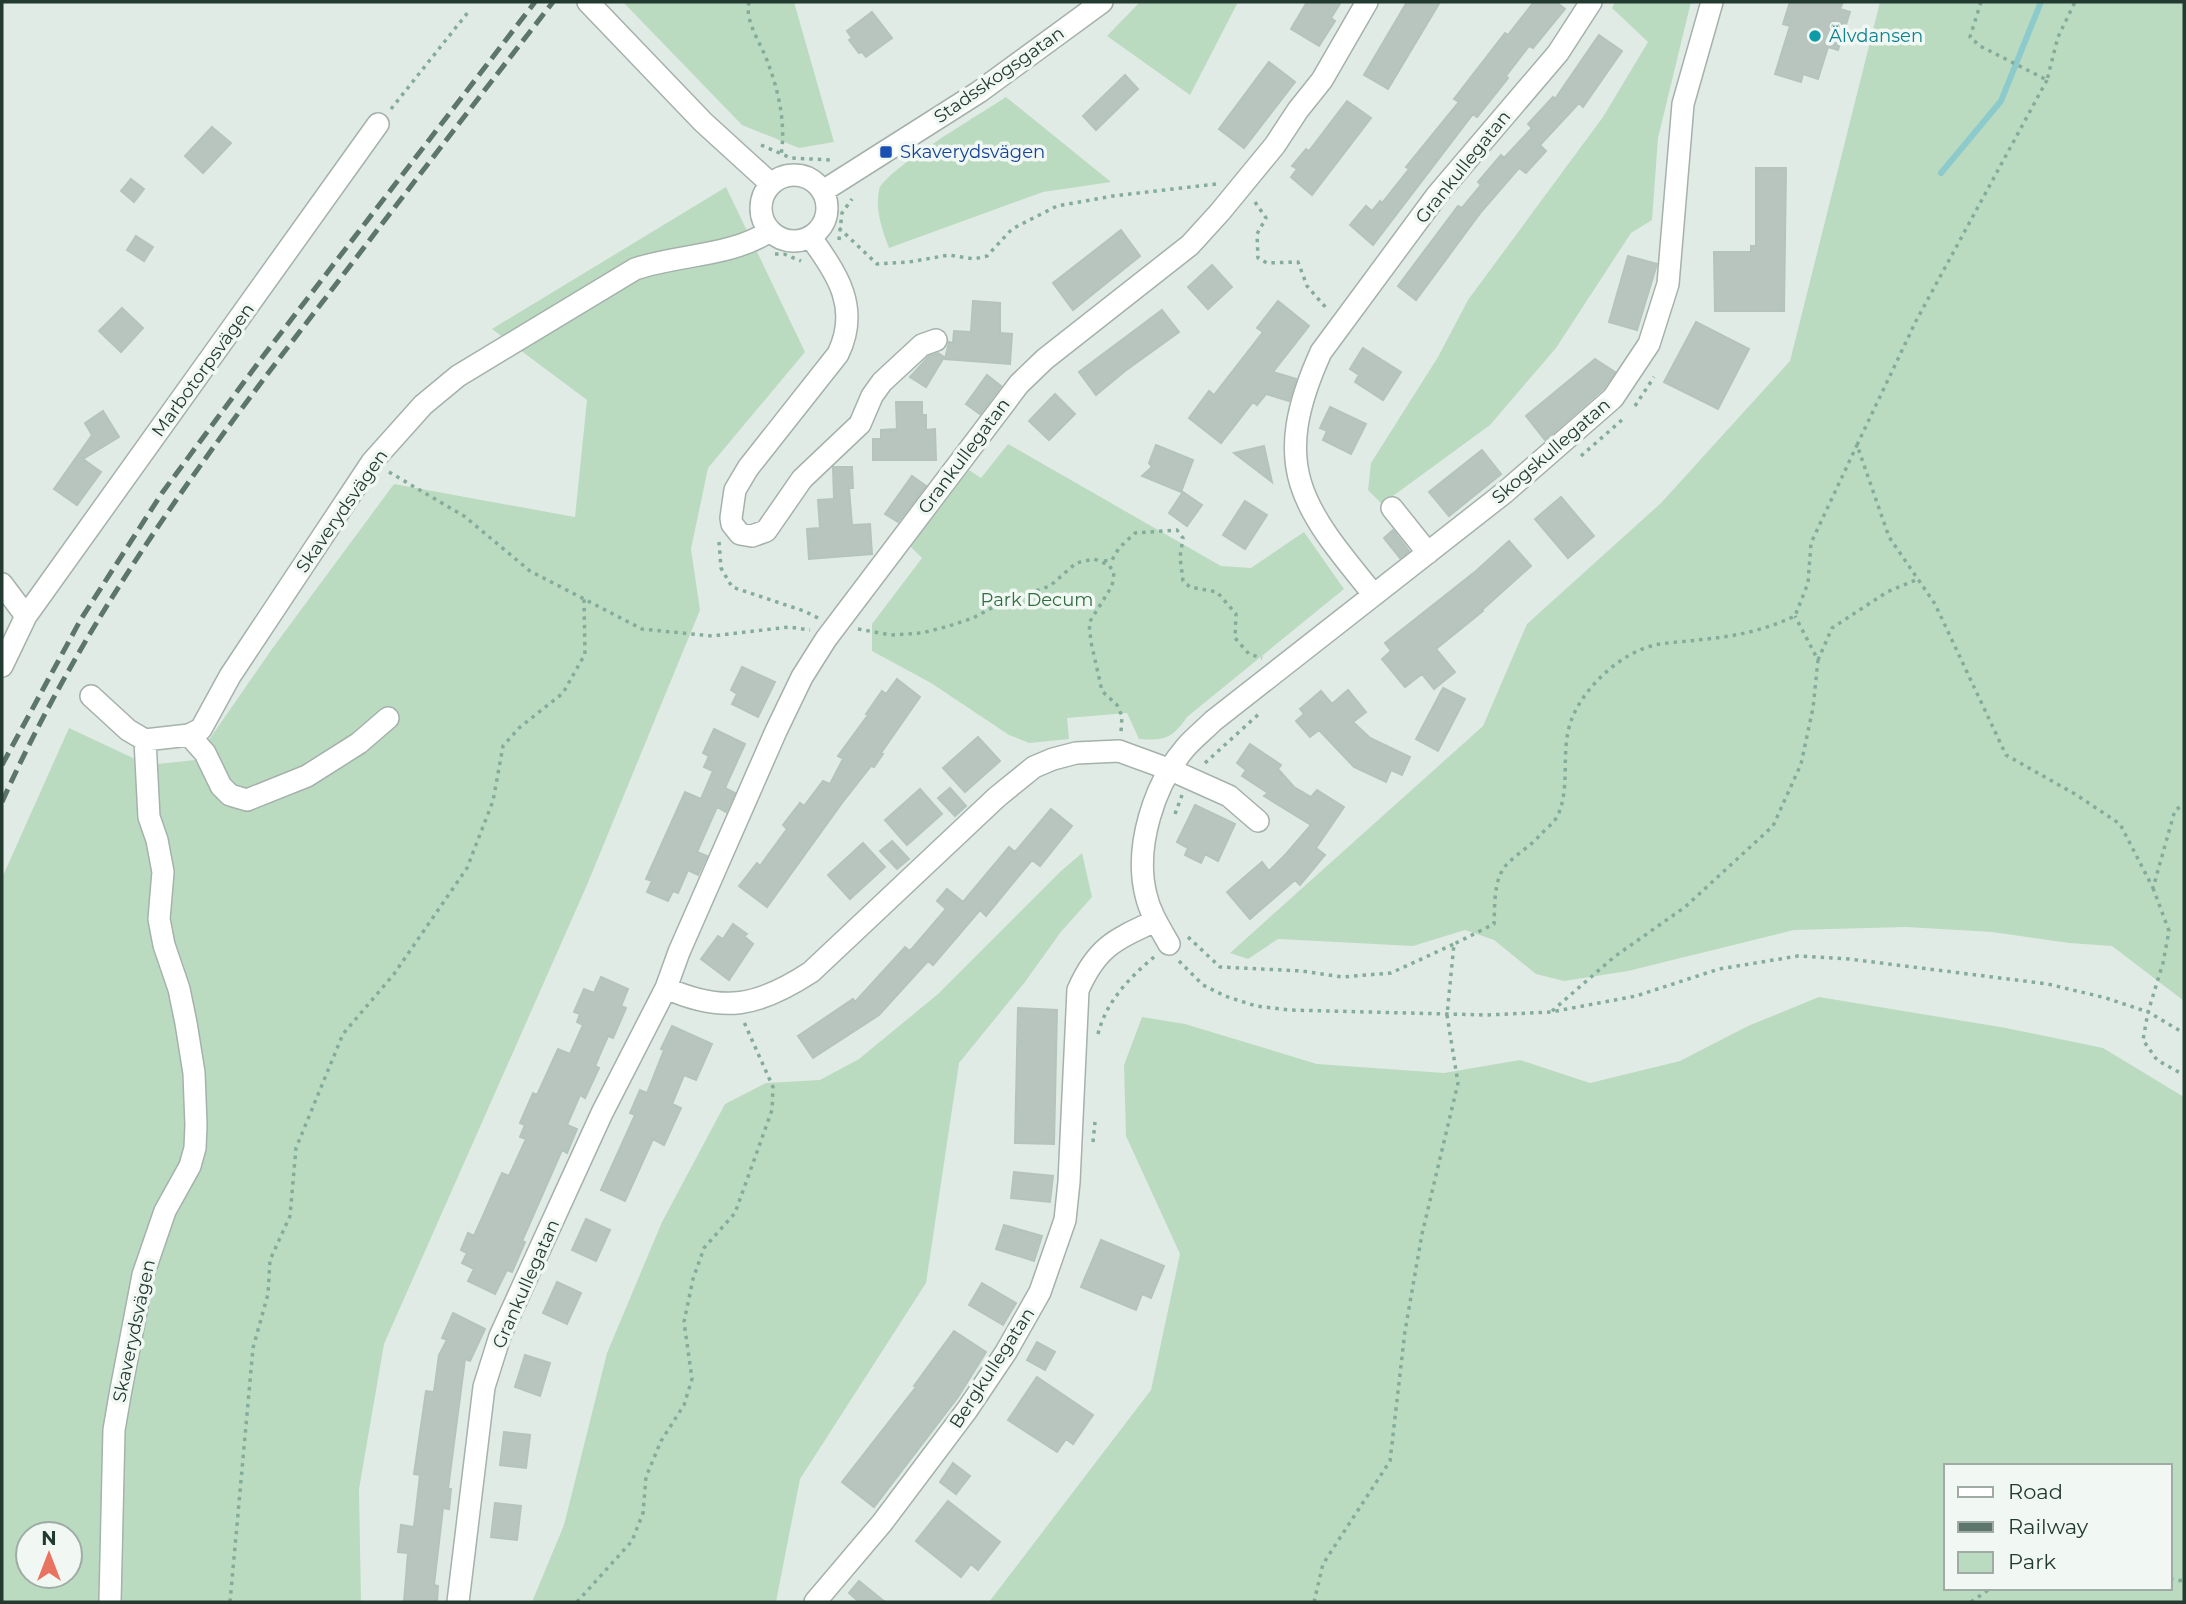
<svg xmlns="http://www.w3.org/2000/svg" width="2186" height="1604" font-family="Montserrat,sans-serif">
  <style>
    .green { fill: #bbdbc0; fill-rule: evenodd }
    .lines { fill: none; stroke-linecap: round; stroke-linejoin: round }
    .stream { stroke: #8dcacc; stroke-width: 6 }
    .building { fill: #b7c5be; stroke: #b4c4bc; stroke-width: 2 }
    .minor-casing { stroke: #a4b2ab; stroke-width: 24 }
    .path { stroke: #84ac9b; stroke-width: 3.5; stroke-dasharray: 3.5 5; stroke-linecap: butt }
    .minor { stroke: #fff; stroke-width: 21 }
    .rail { stroke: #5d766c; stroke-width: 5; stroke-dasharray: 14 7; stroke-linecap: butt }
    .culture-dot { fill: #0f9aa8; stroke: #f1f8f4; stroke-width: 2.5 }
    .transit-dot { fill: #1a4fb4; stroke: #f1f8f4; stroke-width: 2.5 }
    .labels { text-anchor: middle; stroke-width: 7; stroke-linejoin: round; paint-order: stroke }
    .culture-label { font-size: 18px; fill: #0d838f; stroke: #f1f8f4; text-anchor: start }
    .street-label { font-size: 18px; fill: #233a31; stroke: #f1f8f4 }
    .transit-label { font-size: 18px; fill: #164399; stroke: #f1f8f4; text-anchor: start }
    .park-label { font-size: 18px; fill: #306e41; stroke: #f1f8f4 }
  </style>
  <rect width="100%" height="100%" fill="#e1ebe5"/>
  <path class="green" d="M623 2H794L834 142 799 148 742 125Z
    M1140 2H1238L1190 95 1107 36Z
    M1615 2H1691L1658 138 1652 220 1631 233 1556 348 1490 425 1382 504 1368 490 1371 463 1438 357 1468 300 1603 117 1648 42 1612 8Z
    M1880 2H2184V1001L2112 946 2069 943 1992 932 1906 927 1794 930 1628 971 1564 981 1536 974 1494 940 1465 930 1413 946 1278 939 1248 959 1230 953 1483 726 1527 624 1661 503 1790 361Z
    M1006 97 1111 182 1043 192 889 248C882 230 875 210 879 190 884 170 984 112 1006 97Z
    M726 187 805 352 708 468 691 549 700 610 587 885 384 1344 359 1489 361 1602H2V878L69 728 148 765 195 760 272 649 394 484 575 517 587 400 492 329ZM28 1534H70V1576H28Z
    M1008 444 1221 566 1251 568 1304 532 1344 589 1187 717C1172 739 1164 741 1139 739L1127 713 1067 718 1069 739 1029 743 1009 735 931 683 872 651V624L922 558 910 546 969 470 981 478Z
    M1082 853 1092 897 1060 933 1025 982 959 1063 926 1283 800 1479 776 1602H532L564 1525 607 1353 662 1222 725 1104 766 1083 820 1080 859 1059 938 994 1061 871Z
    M1819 997 2006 1028 2103 1048 2184 1097V1602H989L1151 1390 1180 1254 1126 1136 1124 1065 1142 1017 1185 1024 1317 1064 1444 1073 1520 1060 1590 1083 1680 1061 1748 1026ZM1946 1466H2170V1588H1946Z"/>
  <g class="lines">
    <path class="stream" d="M1941 173 2001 101 2041 2"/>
  </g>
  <path class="building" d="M1307 2H1341L1331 18 1335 21 1319 46 1291 29Z
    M1407 2H1440L1388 89 1364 75Z
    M1534 2H1556L1565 9 1533 48 1529 46 1506 76 1508 78 1477 117 1473 114 1373 245 1350 225 1366 206 1372 211 1380 201 1382 203 1409 169 1406 167 1459 102 1454 99 1505 33 1508 35Z
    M1790 2H1843L1840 9 1850 12 1838 50 1828 47 1818 79 1803 74 1801 82 1775 74 1790 26 1783 24Z
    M872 12 892 38 866 57 862 52 859 53 849 40 852 38 847 31Z
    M1599 35 1622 51 1583 107 1579 103 1540 145 1546 151 1526 173 1519 168 1481 212 1416 300 1398 286 1458 206 1462 208 1481 185 1478 182 1501 155 1504 158 1532 128 1528 124 1553 97 1555 99Z
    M1269 62 1295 82 1244 148 1219 129Z
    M1125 75 1138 89 1096 130 1083 116Z
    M1347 101 1371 118 1312 195 1291 177 1297 169 1292 166 1306 149 1309 151Z
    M212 127 231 143 203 173 185 156Z
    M1756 168H1786L1784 311H1715L1714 252H1751V246H1756Z
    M131 179 144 189 134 202 121 191Z
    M1121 230 1140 256 1073 310 1053 283Z
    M136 236 153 247 144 261 127 250Z
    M1628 256 1657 264 1637 330 1609 322Z
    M1212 265 1232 287 1208 309 1188 287Z
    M973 301 1000 303V333L1012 334 1010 364 945 359 949 342 953 343 954 331 971 332Z
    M1278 301 1309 326 1273 372 1296 379 1289 401 1266 394 1257 405 1253 402 1221 443 1189 418 1209 391 1214 395 1263 332 1257 328Z
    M122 308 143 328 121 352 99 331Z
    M1162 310 1179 332 1125 371 1096 395 1079 372Z
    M1696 322 1749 349 1718 409 1664 382Z
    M1363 348 1401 372 1383 400 1355 382 1359 375 1350 369Z
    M938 353 944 357 926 387 910 377 929 356Z
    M1595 359 1615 372 1603 389 1545 440 1526 416Z
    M987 375 1001 386 980 414 966 404Z
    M1055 394 1075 414 1049 440 1029 421Z
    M896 402H922V415H926V430L935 429 936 460H873V439H881V430L897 429Z
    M1330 407 1366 424 1351 454 1323 440 1327 431 1320 428Z
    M103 411 119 437 83 459 101 472 77 505 54 489 92 435 85 423Z
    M1156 445 1193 460 1181 492 1142 476 1152 467 1149 463Z
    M1264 446 1272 482 1234 453Z
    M1482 450 1501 474 1449 516 1429 492Z
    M833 467H852L853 488H849L852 525 870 524 872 554 809 559 807 529 820 528 818 500 834 499Z
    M912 476 926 486 898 522 885 514Z
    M1183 492 1202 505 1187 526 1169 513Z
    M1561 497 1594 536 1568 558 1535 519Z
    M1245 501 1267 515 1245 549 1223 535Z
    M1393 530 1409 551 1400 558 1384 538Z
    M1509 541 1531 566 1482 610 1483 611 1436 649 1455 672 1434 689 1422 674 1405 687 1382 659 1391 651 1385 643 1476 571Z
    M742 667 775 682 758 717 732 704 737 694 731 690Z
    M897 679 920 697 881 753 883 754 874 767 871 766 842 803 767 907 739 886 757 863 760 866 787 829 783 825 800 803 804 806 823 781 830 784 843 759 838 756 868 715 866 714 882 691 886 694Z
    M1443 688 1465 699 1438 751 1416 739Z
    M1348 690 1366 712 1353 722 1370 738 1410 757 1402 775 1391 770 1386 782 1354 767 1319 730 1310 737 1296 721 1304 714 1300 709 1321 691 1332 704Z
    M714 729 745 744 725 788 735 793 726 812 717 807 697 852 707 856 698 875 688 870 678 893 673 891 668 901 647 892 652 881 646 879 685 792 701 799 713 771 704 767 709 756 703 753Z
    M978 737 1000 761 965 792 943 768Z
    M1250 744 1281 765 1278 769 1294 787 1311 797 1317 790 1344 807 1316 848 1325 855 1300 885 1295 880 1250 919 1227 892 1262 862 1269 871 1286 854 1311 825 1264 796 1268 793 1242 776 1246 770 1237 763Z
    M950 788 966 806 955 816 938 798Z
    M920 789 942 814 907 845 885 820Z
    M1195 805 1235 824 1218 861 1205 854 1201 863 1185 855 1188 848 1177 842Z
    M1051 809 1072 826 1040 866 1032 860 986 916 980 910 933 965 928 961 879 1015 813 1058 798 1036 853 999 855 1002 905 947 910 951 946 909 937 901 947 889 963 902 1009 847 1015 852Z
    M892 841 909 859 897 869 880 851Z
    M863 843 885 867 850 899 828 875Z
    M733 924 747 934 744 936 753 944 729 980 701 959 718 936 723 939Z
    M601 977 628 989 621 1006 626 1008 613 1038 608 1036 595 1066 599 1068 585 1098 580 1095 567 1125 577 1129 567 1153 562 1150 522 1241 525 1242 512 1272 507 1270 495 1294 468 1281 474 1269 462 1263 467 1253 461 1250 468 1233 474 1236 502 1173 509 1176 526 1139 520 1137 525 1125 520 1123 533 1093 537 1095 558 1049 570 1054 583 1025 577 1022 580 1014 574 1012 584 989 594 993Z
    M1018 1008 1057 1010 1054 1144 1015 1143Z
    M672 1026 712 1044 696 1080 684 1075 672 1104 681 1108 664 1145 653 1139 625 1201 601 1190 635 1115 630 1113 640 1090 647 1093 664 1050 661 1049Z
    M1014 1172 1053 1176 1050 1202 1011 1198Z
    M586 1219 610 1230 596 1261 572 1250Z
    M1004 1225 1042 1236 1034 1261 996 1249Z
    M1101 1240 1164 1266 1151 1298 1142 1294 1136 1310 1081 1287Z
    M557 1282 581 1293 567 1324 543 1313Z
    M982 1283 1016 1303 1003 1325 969 1305Z
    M453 1313 485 1329 470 1361 465 1359 448 1489H451L449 1509 443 1508 434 1585 438 1586 437 1602H404L408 1553 398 1552 401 1525 414 1527 420 1475 414 1474 426 1391 434 1392 439 1355 447 1340 442 1338Z
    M954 1331 986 1352 958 1397 874 1507 842 1482 916 1387 914 1386Z
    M1037 1342 1055 1352 1045 1370 1027 1360Z
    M525 1355 550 1363 540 1396 515 1387Z
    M1037 1377 1093 1415 1073 1444 1066 1439 1057 1452 1008 1420Z
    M504 1432 530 1435 526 1468 500 1465Z
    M953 1463 970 1476 956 1494 940 1482Z
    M948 1501 1000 1542 978 1570 971 1564 961 1577 916 1541Z
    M495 1503 521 1506 517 1540 491 1537Z
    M859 1581 885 1602H859L849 1593Z"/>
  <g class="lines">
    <g class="minor-casing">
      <path id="minor" d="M588 2 703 122 771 184
        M761 208a33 33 0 1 1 66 0a33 33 0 1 1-66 0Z
        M823 191 979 92 1102 2
        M811 238C838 274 860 309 838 354L748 468 735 490 731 518 732 524 740 534 752 536 766 531 802 479 860 424 872 396 882 382 922 345 936 340
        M1392 508 1428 553
        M2 584 26 616 2 666
        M1374 595C1301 506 1269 467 1321 352L1437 195 1558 53 1591 2
        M26 616 378 124
        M91 696 128 730 145 740 189 735 201 729 230 676 372 462 423 405 458 376 635 269C679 254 730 257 770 231
        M189 735 205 753 221 786 230 795 247 800 307 776 359 743 388 718
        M1169 944C1160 928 1150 913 1146 895 1134 847 1154 784 1186 747 1194 738 1204 730 1213 721L1504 493 1613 398 1649 344 1668 284 1683 104 1712 2
        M666 988C724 1014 759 1006 811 972L997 797 1034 767 1053 759 1076 753 1119 751 1171 770 1229 796 1258 821
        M110 1602 114 1430 120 1395 143 1275 165 1211 190 1166 195 1148 196 1125 194 1073 186 1023 179 989 164 945 159 919 163 872 157 840 149 817 145 740
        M458 1602 484 1387 500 1336 602 1113 666 988 679 952 776 731 802 677 826 639 1019 384 1045 359 1190 245 1220 212 1275 145 1298 110 1322 80 1367 2
        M815 1602 882 1523 967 1410 1006 1352 1040 1292 1065 1220 1069 1182 1078 990C1097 947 1114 940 1155 921"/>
    </g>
    <path class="path" d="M749 2C744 21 762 45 768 63 779 92 786 125 781 155
      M1981 2 1970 37 1980 46 2047 80 2058 37 2075 2
      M2047 80 1916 321 1857 445 1889 537 1935 604 2006 755 2075 794 2120 824 2153 888 2175 810 2184 805
      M391 109 469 11
      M761 145 791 158 831 160
      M1255 202 1266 218 1257 234 1258 258 1267 263 1298 262 1307 286 1328 310
      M839 228 877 264 909 262 949 255 974 259 987 256 1012 229 1057 206 1113 196 1216 184
      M839 240 842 213 852 199
      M775 254H784L801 261
      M1635 406 1654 377
      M1581 456 1623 419
      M389 472 464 516 530 571 642 629 712 636 789 627 810 630
      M719 542 721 568 732 587 804 611 818 618
      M1104 561 1112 560 1119 548 1135 533 1177 530 1183 538 1180 557 1183 581 1190 587 1217 592 1236 614 1235 638 1249 654 1262 658
      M858 629 891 635 922 633 949 626 973 618 1001 603 1050 586 1076 563 1094 559 1109 565 1114 573 1112 586 1089 623 1091 642 1102 691 1117 705 1122 716 1121 732
      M1818 660 1832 628 1887 592 1918 579
      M1205 763 1261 712
      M1175 814 1182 795
      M2153 888 2169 931 2163 963 2148 1012 2143 1040 2157 1060 2184 1075
      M1188 937 1220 967 1302 971 1342 977 1391 973 1454 944
      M1179 961 1203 985 1225 996 1256 1006 1289 1010 1487 1015 1551 1012 1636 996 1719 969 1798 956 1849 959 2048 984 2106 998 2148 1012 2184 1033
      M1552 1011 1614 957 1685 907 1773 826 1801 764 1813 708 1818 660 1795 616
      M1098 1034C1106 1002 1129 978 1154 957
      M1093 1142 1095 1122
      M2170 1579 2184 1581
      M230 1602 253 1348 268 1294 270 1260 290 1216 296 1148 343 1034 394 974 467 868 493 801 503 746 519 728 563 693 585 654 584 599
      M577 1602 632 1541 643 1513 646 1477 661 1441 684 1405 692 1379 684 1322 693 1279 704 1248 735 1213 772 1110 773 1087 744 1022
      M1314 1602 1323 1564 1390 1461 1405 1331 1422 1234 1458 1083 1447 1015 1454 944 1494 924C1495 905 1493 878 1508 863 1518 853 1531 846 1540 835 1546 829 1554 823 1558 815 1571 785 1560 752 1571 721 1583 688 1620 653 1655 645 1669 642 1684 642 1697 640 1732 637 1763 631 1795 616L1808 583 1811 543 1857 445
      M1971 1602 1991 1588"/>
    <use href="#minor" class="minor"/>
    <path class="rail" d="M2 765 81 619 162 493 264 355 535 2
      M2 802C84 619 202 458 324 300 400 200 476 101 553 2"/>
  </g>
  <circle class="culture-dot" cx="1815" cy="36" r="7"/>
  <rect class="transit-dot" x="879" y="145" width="14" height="14" rx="3.5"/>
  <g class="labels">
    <g class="culture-label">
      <text x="1829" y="42">Älvdansen</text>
    </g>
    <g class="street-label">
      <text transform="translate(999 75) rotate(-35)" y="6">Stadsskogsgatan</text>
      <text transform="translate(1463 167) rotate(-51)" y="6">Grankullegatan</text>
      <text transform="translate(203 370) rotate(-54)" y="6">Marbotorpsvägen</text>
      <text transform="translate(1551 451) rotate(-41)" y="6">Skogskullegatan</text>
      <text transform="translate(964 456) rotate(-53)" y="6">Grankullegatan</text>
      <text transform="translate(342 511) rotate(-55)" y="6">Skaverydsvägen</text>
      <text transform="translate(526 1284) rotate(-66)" y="6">Grankullegatan</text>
      <text transform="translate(134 1331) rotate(-78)" y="6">Skaverydsvägen</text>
      <text transform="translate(992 1368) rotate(-57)" y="6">Bergkullegatan</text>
    </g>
    <g class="transit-label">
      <text x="900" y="158">Skaverydsvägen</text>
    </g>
    <g class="park-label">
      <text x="1037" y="606">Park Decum</text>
    </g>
  </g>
  <rect width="2186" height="1604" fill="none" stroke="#233a31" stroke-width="7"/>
  <rect x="1944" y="1464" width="228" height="126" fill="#f1f8f4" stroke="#9faca6" stroke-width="2"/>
  <rect x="1958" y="1487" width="35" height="10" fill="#ffffff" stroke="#9faca6" stroke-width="2"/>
  <text x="2008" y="1499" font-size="21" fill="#233a31">Road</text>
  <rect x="1958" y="1522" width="35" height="10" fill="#5d766c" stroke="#9faca6" stroke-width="2"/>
  <text x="2008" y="1534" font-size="21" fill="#233a31">Railway</text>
  <rect x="1958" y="1552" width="35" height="21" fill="#bbdbc0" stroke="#9faca6" stroke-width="2"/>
  <text x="2008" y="1569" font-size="21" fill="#233a31">Park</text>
  <g transform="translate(49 1555)"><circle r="33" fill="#f1f8f4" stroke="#9faca6" stroke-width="2"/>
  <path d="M0-5L12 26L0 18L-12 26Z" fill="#e97361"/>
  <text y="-10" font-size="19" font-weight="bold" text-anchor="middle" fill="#233a31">N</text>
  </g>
</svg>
